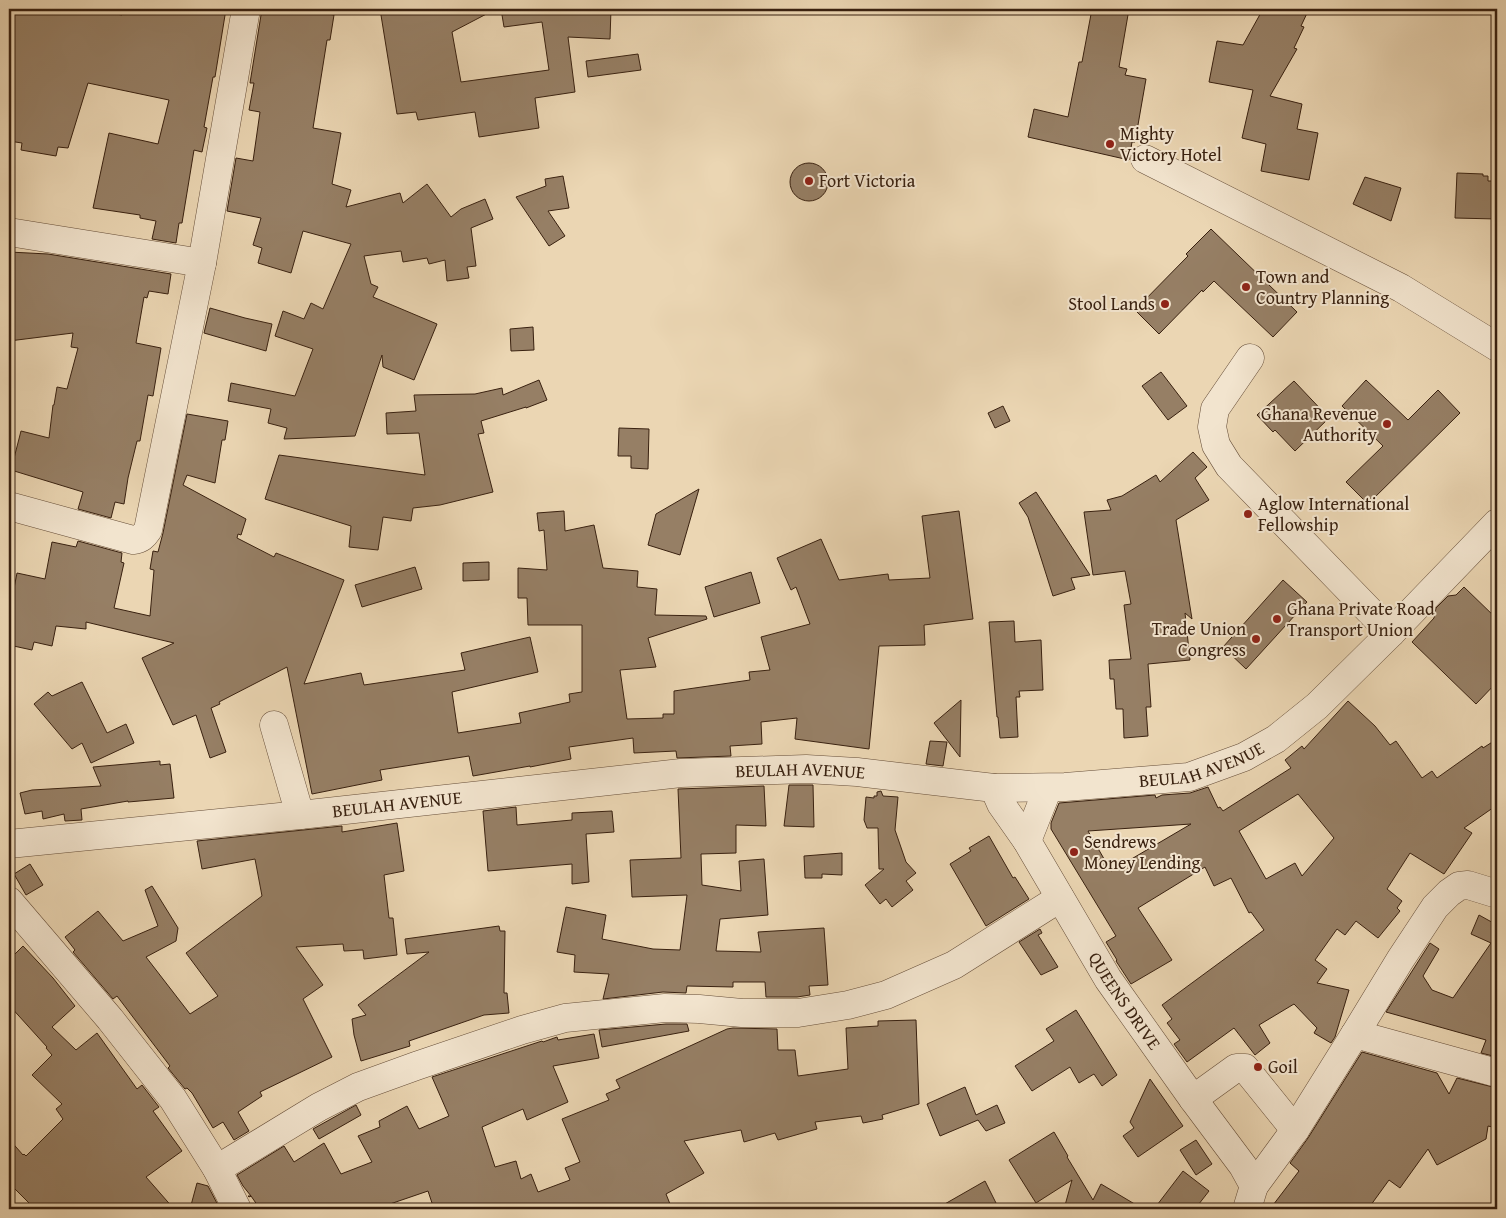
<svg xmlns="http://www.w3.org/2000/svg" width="1506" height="1218" font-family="'Gentium Book Plus',serif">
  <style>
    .building { fill: #967f65; stroke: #392110; fill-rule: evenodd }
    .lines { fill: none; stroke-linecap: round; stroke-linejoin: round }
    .minor-casing { stroke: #664e39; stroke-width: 29 }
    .minor { stroke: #f2e4ce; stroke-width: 28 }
    .poi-dot { fill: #8f2418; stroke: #f2e4ce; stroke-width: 2 }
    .labels { text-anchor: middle; stroke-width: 4; stroke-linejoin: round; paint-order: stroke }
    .poi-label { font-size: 18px; fill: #392110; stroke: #f2e4ce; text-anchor: start }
    .street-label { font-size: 18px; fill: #392110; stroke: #f2e4ce }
  </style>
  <rect width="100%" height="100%" fill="#ebd6b3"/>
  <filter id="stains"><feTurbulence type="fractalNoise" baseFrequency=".004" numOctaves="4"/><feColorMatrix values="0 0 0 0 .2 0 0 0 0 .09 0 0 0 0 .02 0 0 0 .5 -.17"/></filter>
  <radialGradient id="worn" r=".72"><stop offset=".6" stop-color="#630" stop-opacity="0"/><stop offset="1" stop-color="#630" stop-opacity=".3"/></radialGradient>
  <path class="building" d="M9 9H85L122 15 123 9H226L215 77H213L204 127 207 128 202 152 194 150 182 223H179L176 243 152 239 156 221 140 218V215L93 208 109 133 158 144 169 100 88 83 68 148 58 147 56 156 21 150 22 143 9 141Z
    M262 9H297L334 15 330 40H327L313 128 341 133 332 184 351 190 346 207 400 193 403 203 427 184 451 217 461 209 485 199 493 219 471 228 476 266 467 267 469 278 447 281 445 260 429 264 427 258 403 262 401 251 364 256 371 284 378 287 373 297 437 324 414 380 383 367 382 355 355 436 284 439 287 428 268 423 271 409 228 401 231 383 295 396 313 349 275 336 283 311 304 319 311 303 323 309 351 244 303 231 291 273 258 263 262 248 253 245 261 218 227 211 236 158 253 161 260 112 249 110 254 83H250Z
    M380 9H496L452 32 461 82 549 70 542 22 504 27 501 9H611L610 39 568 37 575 92 535 98 539 128 479 137 475 112 418 120 416 112 397 114Z
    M1092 9H1129L1119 67 1127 69 1125 75 1146 79 1135 142H1132L1129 160 1028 137 1034 109 1068 117 1079 62H1082Z
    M1263 9H1309L1301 26 1304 27 1294 48 1297 49 1270 96 1302 104 1297 129 1318 133 1309 180 1261 171 1266 144 1242 138 1253 90 1209 82 1217 41 1243 45Z
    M638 54 641 70 588 77 586 61Z
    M790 182a19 19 0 1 1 38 0a19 19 0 1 1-38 0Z
    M1457 173 1483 174V176H1488V181H1497V219L1455 218Z
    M563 176 569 208 548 211 565 236 549 246 516 197 546 186 545 179Z
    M1365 177 1401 188 1391 221 1353 204Z
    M1211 229 1297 312 1273 337 1214 281 1203 292 1202 290 1159 334 1135 310 1188 256 1186 254Z
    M9 252 48 254 171 274 168 294 149 291 147 298 144 297 136 343 161 348 153 396 148 395 140 441H137L128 478 124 504 115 502 111 518 78 509 83 492 11 470 21 431 49 438 53 405H54L57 387 67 389 78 348 71 347 73 333 9 341Z
    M210 308 245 318 272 324 266 351 204 333Z
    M533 327 534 350 511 351 510 329Z
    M1161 372 1187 406 1168 420 1142 386Z
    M539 380 547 400 526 408V407L481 421 484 433 478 434 493 492 440 505 413 508 411 521 383 517 378 550 349 547 351 526 265 499 279 455 425 475 419 433 387 434 386 413 416 411 414 395 475 394 502 388 503 395Z
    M1366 380 1408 420 1438 390 1460 413 1368 504 1346 482 1383 446 1342 406Z
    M1294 381 1329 418 1295 451 1275 430 1273 432 1257 415Z
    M1003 406 1010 421 995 428 988 413Z
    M187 414 228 421 225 440H222L215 483 187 475 183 485 246 519 241 535 238 534 237 538 274 557 276 553 344 580 304 684 361 673 364 685 465 670 461 653 530 637 538 672 452 692 458 733 521 723 519 713 570 702 569 694 582 692V625H528L527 598H518V568L547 570 544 530 539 531 537 513 564 511 565 531 594 525 603 568 638 571 637 587 657 589 655 615 706 616 707 619 648 638 656 667 620 670 627 719 663 718V714H674V691L750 680 749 672 770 670 761 637 810 624 796 587 791 590 777 558 821 539 839 580 888 574 889 580 930 578 922 516 959 511 973 619 924 625 925 645 879 646 869 749 795 739 797 718 761 722 762 744 730 746 731 756 677 758 676 751 634 753 633 738 569 747 571 759 530 767V766L473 776 469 756 380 770 382 780 312 794 287 667 219 702 220 704 211 708 226 752 210 758 196 715 173 725 142 658 174 643 86 622V629L56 626 52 646 34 642 32 650 9 645V614L17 573 45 579 52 542 76 547 78 541 122 553 121 562 124 563 114 608 150 616 154 570 150 569 153 551 158 552 163 533Z
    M619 428 649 429 648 469 631 468V456H618Z
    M1193 452 1207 467 1195 478 1209 500 1176 520 1192 619 1185 613 1190 660 1148 664 1151 707H1146L1148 736 1124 738 1123 709H1116L1114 679H1110L1109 660 1131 659 1124 605 1131 604 1125 571 1093 575 1084 512 1111 510 1107 500 1122 496 1156 475 1160 482Z
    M699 489 680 555 648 545 656 514Z
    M1036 492 1090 575 1071 578 1075 589 1053 596 1028 517 1019 503Z
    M489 562V580L463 581V563Z
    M415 567 422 589 362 607 355 585Z
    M751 572 760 603 714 617 705 587Z
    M1283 580 1307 602 1246 669 1223 647Z
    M1464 587 1497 619V682L1476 704 1412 642 1434 618 1436 608 1448 596 1456 595Z
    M1014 621 1015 642 1041 640 1043 690 1019 691 1020 697H1016L1018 737 1000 738 998 717H997L989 622Z
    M82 682 107 733 126 724 134 743 91 763 82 743 72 749 34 704 48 692 52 696Z
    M961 700 960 757 934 723Z
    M1348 701 1375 726 1390 745 1396 741 1422 778 1432 771 1437 778 1482 746 1483 748 1497 739V805L1464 828 1472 833 1444 874 1410 853 1387 889 1402 901 1397 908 1400 911 1378 938 1356 921 1345 935 1337 929 1315 960 1327 969 1317 983 1349 990 1335 1037 1331 1043 1314 1033 1317 1028 1294 1004 1259 1025 1270 1043 1255 1055 1234 1028 1187 1062 1174 1044 1180 1040 1167 1023 1172 1019 1162 1005 1264 930 1251 912 1249 913 1231 878 1214 886 1205 867 1138 908 1172 960 1131 984 1116 961 1117 960 1106 942 1116 936 1051 829V823L1059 803 1155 795 1156 798 1162 795 1190 793 1208 787 1218 808 1220 807 1223 811 1291 768 1285 760 1302 746 1304 749ZM1298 794 1334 838 1302 876 1295 863 1266 879 1239 831ZM1191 824 1111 871 1088 831Z
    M930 741 947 742 943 766 926 764Z
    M160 761V765L170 764 174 798 128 802V801L81 809 82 820 65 821 64 814 43 819 42 811 25 814 20 793 32 790 101 786 93 767Z
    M789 785H813L814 827 784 826Z
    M764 786 766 826 736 825V853L701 854 702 885 741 891 739 861 764 859 768 915 720 919 716 951 761 952 758 932 824 928 828 985 809 986 810 995 797 997H766L765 982H733V987L687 986 686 993 663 992 603 999 609 974 574 972 575 955 557 952 566 907 606 915 602 939 653 949 680 950 687 895 632 897 630 860 681 858 678 789Z
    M881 791 883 796 898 797 895 830 906 862 916 873 906 881 913 890 892 907 886 899 880 904 865 885 884 869H879L878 828H867L864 820 866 797 874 798V796H877V792Z
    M516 807 517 825 572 820V813L612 811 614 832 586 834 589 882 572 884V864L488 871 483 811Z
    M397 823 404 871 384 875 389 918H393L397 955 364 959 363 950 344 951 343 944 296 947 323 985 303 999 332 1057 260 1092 262 1096 238 1112 249 1131 234 1140 223 1122 213 1128 192 1093 187 1088 185 1089 168 1068 170 1066 117 996 113 999 73 952 75 950 65 937 98 911 123 941 158 926 145 890 152 886 178 928 176 941 146 957 190 1014 218 996 186 953 262 896 255 859 202 869 197 841 342 826V832Z
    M989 836 1013 878 1015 877 1029 899 986 926 950 864 971 851 969 848Z
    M842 853V875L822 874V878H805L804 856Z
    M30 864 43 885 26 895 14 874Z
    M1479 915 1497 925V1057L1481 1053 1486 1040 1386 1012 1430 943 1439 949 1423 976 1432 990 1453 998 1491 943 1471 934Z
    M499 926 500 931H505L504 993H507L509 1013 484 1015 409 1041 410 1046 361 1061 354 1035 352 1019 366 1015 358 1005 429 952 407 954 405 939Z
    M1040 929 1042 933 1038 935 1058 967 1041 975 1019 942Z
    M23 946 53 978 75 1006 52 1027 76 1050 97 1033 137 1089 142 1085 159 1107 153 1111 182 1151 146 1177 174 1209H35L9 1183V1139L23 1155 24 1154 26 1156 63 1119 56 1109 62 1104 32 1075 52 1055 46 1048 47 1047 9 1005V960Z
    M1076 1010 1117 1075 1102 1086 1094 1074 1079 1083 1070 1067 1032 1091 1015 1066 1054 1041 1046 1029Z
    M916 1020 919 1104 882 1115 883 1119 863 1123 861 1116 815 1122 817 1129 778 1140 775 1133 744 1142 741 1130 684 1141 704 1173 666 1194 672 1209H434L428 1191 390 1204 392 1209H260L251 1196 249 1197 248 1196H251L243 1186 237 1175 284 1146 294 1162 324 1143 341 1174 372 1162 358 1136 380 1127 379 1121 407 1106 419 1129 449 1116 432 1077 542 1041 543 1042 557 1037 558 1040 594 1034 599 1058 553 1066 568 1102 527 1120 523 1109 482 1127 495 1167 516 1161 521 1179 531 1174 538 1192 570 1180 565 1168 580 1162 562 1119 609 1100 606 1094 620 1088 616 1080 727 1029 733 1028 777 1029 778 1050H795L798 1076 848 1069 846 1028 878 1026V1021Z
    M666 1024H687L689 1031 602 1047 599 1030Z
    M1362 1052 1437 1073 1449 1094 1457 1078 1497 1088V1128L1488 1126 1486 1139 1437 1165 1428 1149 1400 1188 1389 1180 1368 1209H1270L1299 1171 1290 1163 1308 1138Z
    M1150 1079 1183 1126 1138 1157 1123 1136 1134 1128 1130 1122Z
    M965 1087 976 1115 997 1105 1005 1123 986 1131 978 1120 940 1136 927 1104Z
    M356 1105 361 1115 319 1139 313 1129Z
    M1054 1132 1068 1156 1067 1157 1093 1200 1101 1184 1143 1209H1064L1072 1180 1036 1203 1009 1160Z
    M1196 1140 1212 1164 1196 1175 1180 1150Z
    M1183 1171 1209 1191 1195 1209H1154Z
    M985 1181 999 1209H936Z
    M197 1183 208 1186 220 1209H190Z"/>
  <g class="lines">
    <g class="minor-casing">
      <g id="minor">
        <path d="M1145 159 1401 288 1497 347"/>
        <path d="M9 232 202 263"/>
        <path d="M1250 358 1215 409 1212 427 1216 445 1229 466 1391 633"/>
        <path d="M9 506 133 540C141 539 144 536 148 530L202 263 246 9"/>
        <path d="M274 725 300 815"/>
        <path id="s1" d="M994 788 1001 804 1027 841 1108 979 1193 1099 1243 1166 1254 1186 1247 1209"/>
        <path d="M1027 841 1048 788"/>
        <path id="s2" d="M9 844 300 815 681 773 806 769 857 772 994 788 1065 787 1189 777 1244 757 1276 739 1317 706 1391 633 1497 523"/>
        <path d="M9 901 110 1019 173 1099 217 1169 237 1209"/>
        <path d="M1355 1034 1400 960 1435 907 1449 893 1459 886 1468 885 1494 893H1497"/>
        <path d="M1193 1099 1236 1068H1245L1295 1130"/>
        <path d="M217 1169 319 1107 358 1087 416 1066 522 1030 565 1018 665 1008 699 1009 742 1013H798L848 1005 886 995 954 965 1060 898"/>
        <path d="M1254 1186 1295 1130 1355 1034 1497 1073"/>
      </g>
    </g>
    <use href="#minor" class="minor"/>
  </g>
  <g class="poi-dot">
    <circle cx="1110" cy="144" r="5"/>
    <circle cx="809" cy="181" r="5"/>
    <circle cx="1246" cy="287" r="5"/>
    <circle cx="1165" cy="304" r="5"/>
    <circle cx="1387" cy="424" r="5"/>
    <circle cx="1248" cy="514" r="5"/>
    <circle cx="1277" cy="619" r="5"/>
    <circle cx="1256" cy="639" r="5"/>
    <circle cx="1074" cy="852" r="5"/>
    <circle cx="1258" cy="1067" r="5"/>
  </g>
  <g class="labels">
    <g class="poi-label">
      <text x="1120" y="140">Mighty<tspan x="1120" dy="21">Victory Hotel</tspan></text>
      <text x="819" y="187">Fort Victoria</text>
      <text x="1256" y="283">Town and<tspan x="1256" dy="21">Country Planning</tspan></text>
      <text x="1155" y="310" text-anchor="end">Stool Lands</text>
      <text x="1377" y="420" text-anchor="end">Ghana Revenue<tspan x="1377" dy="21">Authority</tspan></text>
      <text x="1258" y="510">Aglow International<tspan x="1258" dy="21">Fellowship</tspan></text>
      <text x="1287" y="615">Ghana Private Road<tspan x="1287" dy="21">Transport Union</tspan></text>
      <text x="1246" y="635" text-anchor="end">Trade Union<tspan x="1246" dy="21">Congress</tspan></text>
      <text x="1084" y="848">Sendrews<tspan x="1084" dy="21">Money Lending</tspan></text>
      <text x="1268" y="1073">Goil</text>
    </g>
    <g class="street-label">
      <text dy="6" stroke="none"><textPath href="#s2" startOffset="1200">BEULAH AVENUE</textPath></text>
      <text dy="6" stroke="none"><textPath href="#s2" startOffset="795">BEULAH AVENUE</textPath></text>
      <text dy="6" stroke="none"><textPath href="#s2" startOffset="390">BEULAH AVENUE</textPath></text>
      <text dy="6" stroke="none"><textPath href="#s1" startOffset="250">QUEENS DRIVE</textPath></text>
    </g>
  </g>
  <rect width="1506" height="1218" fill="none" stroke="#ebd6b3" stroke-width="30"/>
  <rect x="10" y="10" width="1486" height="1198" fill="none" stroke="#392110" stroke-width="2.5"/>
  <rect x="15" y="15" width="1476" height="1188" fill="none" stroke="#392110"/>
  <rect width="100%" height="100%" filter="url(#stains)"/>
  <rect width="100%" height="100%" fill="url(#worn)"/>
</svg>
